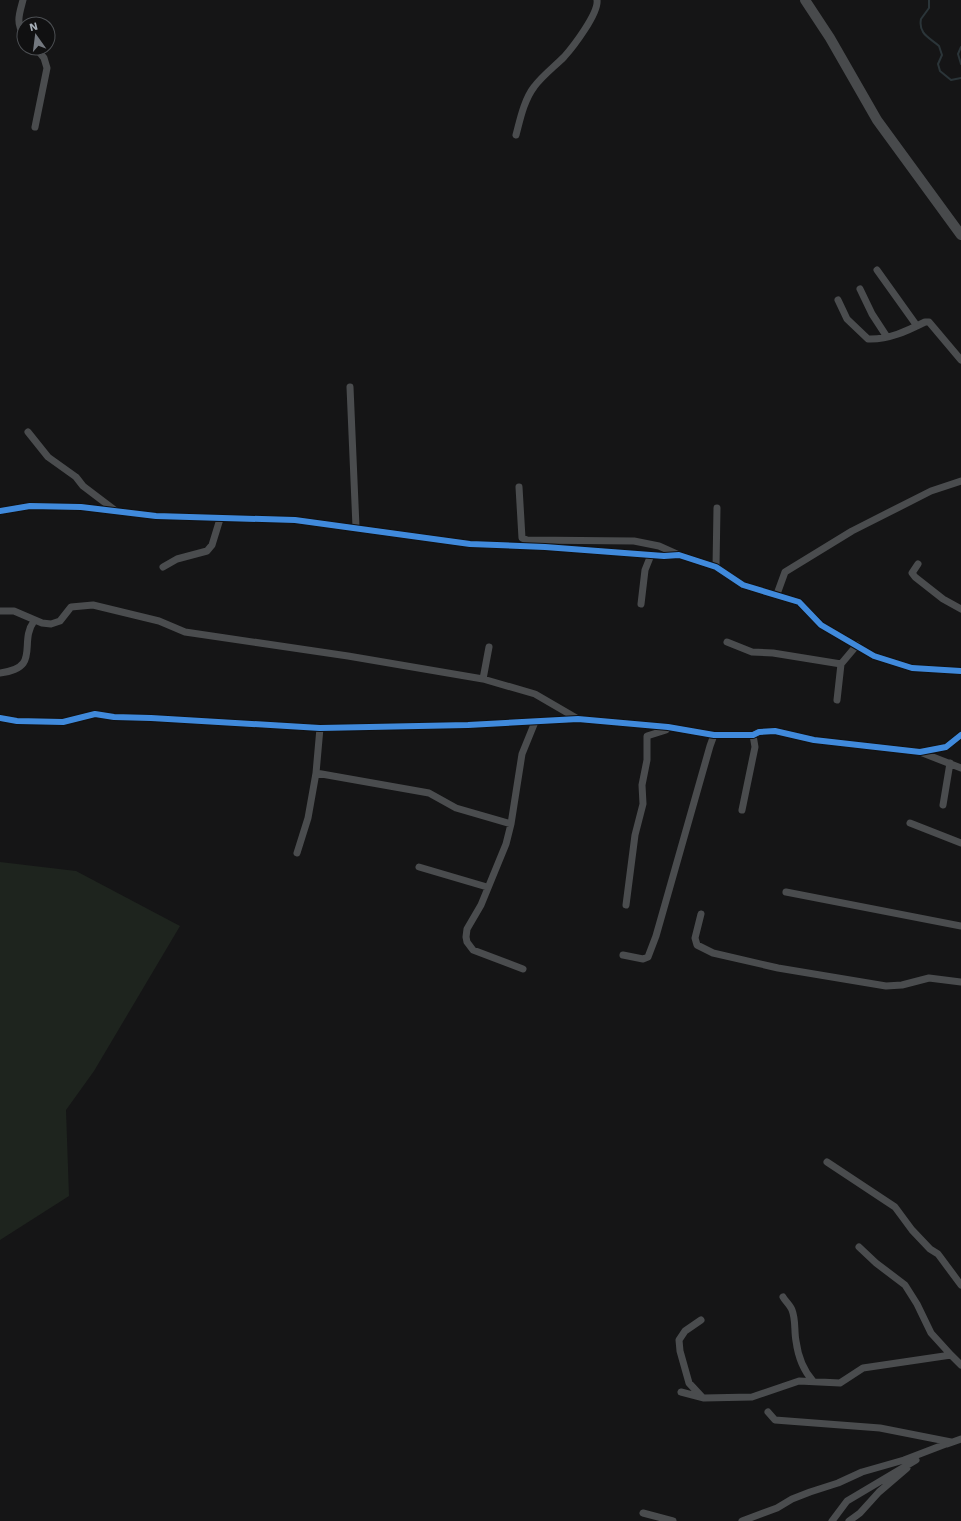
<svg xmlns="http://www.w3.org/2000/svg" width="961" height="1521" font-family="'Work Sans',sans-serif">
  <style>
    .green { fill: #1e241e }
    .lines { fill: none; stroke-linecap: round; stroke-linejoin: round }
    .stream { stroke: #2b3539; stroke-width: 2 }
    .minor { stroke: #4a4c4e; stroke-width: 7 }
    .secondary { stroke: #484a4c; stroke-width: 10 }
    .cycleway-casing { stroke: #101011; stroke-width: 8 }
    .cycleway { stroke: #408adc; stroke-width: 6 }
  </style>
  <rect width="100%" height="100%" fill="#151516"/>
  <path class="green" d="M0 862 76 871 180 926 94 1071 66 1110 69 1196 0 1240Z"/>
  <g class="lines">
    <path class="stream" d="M929 0V8L921 19C918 34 930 38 939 46L942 55 938 64 940 71 951 80 961 78
      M961 47 958 54 961 64"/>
    <path class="minor" d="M23 0C20 12 15 23 24 34
      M35 127 47 68 44 58 36 48
      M516 135C520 120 524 100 534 87 542 76 554 67 564 57 573 47 599 13 597 0
      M877 270 917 326
      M860 289 872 314 887 337
      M838 300 847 319 868 339C888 340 907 331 925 322H929L961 360
      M350 387 356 527
      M28 432 48 457 76 477 83 486 116 511
      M519 487 522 538 527 540 634 541 659 546 679 555
      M0 511 30 506 81 507 156 516 295 520 470 544 545 547 664 556 679 555 716 567 743 585 799 602 821 625 874 656 912 668 961 671
      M918 564 912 573 915 577 943 599 961 609
      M163 567 177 559 207 551 212 545 220 519
      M716 567 717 508
      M777 594 785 572 852 531 931 491 961 481
      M641 604 645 570 651 555
      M0 611H14L42 623 51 624 60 621 71 607 93 605 159 621 185 632 348 656 483 679 535 694 578 719
      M727 642 752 652 773 653 841 664
      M0 673C42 668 18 643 34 621
      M483 679 489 647
      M837 700 841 664 857 645
      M0 718 17 721 63 722 95 714 114 717 151 718 320 728 468 725 578 719 668 727 714 735H753L759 732 775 731 814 740 920 752 946 747 961 735
      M320 728 316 773 429 793 456 808 511 824
      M920 752 961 768
      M943 805 950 763
      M742 810 755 747 753 735
      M910 823 961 843
      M297 853 308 818 316 773
      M419 867 487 887
      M786 892 961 926
      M626 905 635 835 643 804 642 785 647 760V736L666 730 668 727
      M701 914 695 938 697 945 713 953 778 968 886 986 902 985 929 978 961 982
      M623 955 643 959 648 957 656 936 710 746 714 735
      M523 969 473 950 467 942 466 937 467 929 481 905 506 844 511 824 522 754 535 722
      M827 1162 895 1207 912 1230 930 1249 938 1254 961 1285
      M859 1247 876 1263 905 1285 917 1304 931 1333 951 1355
      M783 1297C785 1301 790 1305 792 1310 796 1320 794 1331 796 1341 798 1356 803 1370 813 1381
      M701 1320 685 1331 679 1340 680 1351 689 1383 702 1397
      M681 1392 704 1398 752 1397 799 1381 840 1383 863 1368 951 1355 961 1365
      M768 1412 775 1420 880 1428 951 1442
      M947 1444 961 1439
      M643 1513 673 1521
      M742 1521 777 1508 792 1499 810 1492 838 1483 862 1472 904 1460 951 1442
      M832 1521 847 1501 916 1460
      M849 1521 860 1513 879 1492 907 1468"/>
    <path class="secondary" d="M805 0 830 38 877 120 961 235"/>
    <g class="cycleway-casing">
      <path id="cycleway" d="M0 511 30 506 81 507 156 516 295 520 470 544 545 547 664 556 679 555 716 567 743 585 799 602 821 625 874 656 912 668 961 671
        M0 718 17 721 63 722 95 714 114 717 151 718 320 728 468 725 578 719 668 727 714 735H753L759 732 775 731 814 740 920 752 946 747 961 735"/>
    </g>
    <use href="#cycleway" class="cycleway"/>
  </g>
  <g transform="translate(36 36) rotate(346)"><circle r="19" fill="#101011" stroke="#4c4f53"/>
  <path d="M0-3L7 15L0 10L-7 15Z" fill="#73787f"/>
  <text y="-6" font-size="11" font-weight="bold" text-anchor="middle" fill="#a6aeb7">N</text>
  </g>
</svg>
